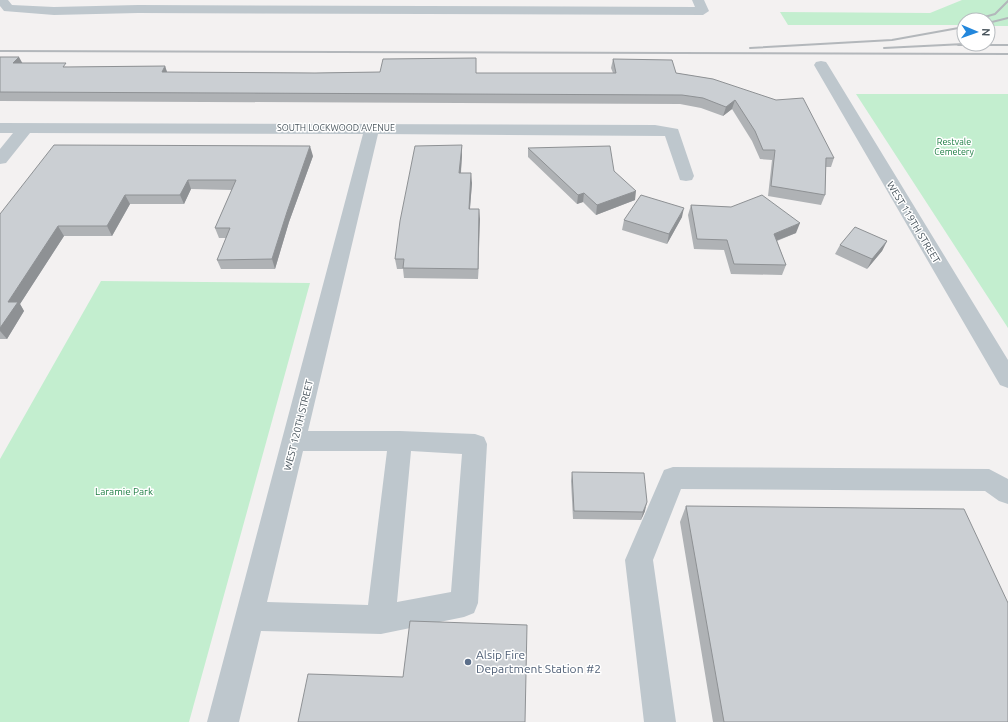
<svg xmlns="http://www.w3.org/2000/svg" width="1008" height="722" font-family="Ubuntu,sans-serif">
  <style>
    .green { fill: #c3eecf }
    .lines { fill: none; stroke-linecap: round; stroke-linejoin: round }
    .minor { fill: #bec7cd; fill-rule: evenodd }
    .rail { stroke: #b3b7bb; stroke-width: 2 }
    .wall { fill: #afb2b5 }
    .shaded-wall { fill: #8e9194 }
    .building { fill: #cbcfd3; stroke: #8e9194 }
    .service-dot { fill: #5c6f8a; stroke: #fff; stroke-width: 1.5 }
    .labels { text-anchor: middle; stroke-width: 3; stroke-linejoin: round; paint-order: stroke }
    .far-street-label { font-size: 9px; fill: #4a565e; stroke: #fff }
    .far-park-label { font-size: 9px; fill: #1c7d42; stroke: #fff }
    .street-label { font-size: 10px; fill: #4a565e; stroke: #fff }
    .park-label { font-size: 10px; fill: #1c7d42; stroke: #fff }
    .near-service-label { font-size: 12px; fill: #4e5e75; stroke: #fff; text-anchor: start }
  </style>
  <rect width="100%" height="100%" fill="#f3f1f1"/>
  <path class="green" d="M962 0H1008V26H988V20H964V25H788L780 12 930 13Z
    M856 94H1008V328Z
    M101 281 310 283 189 722H0V459Z"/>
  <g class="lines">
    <path class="minor" d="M0 0H8L12 5 54 7 138 5 695 7 692 0H704L709 11 703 15 138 13 54 15 4 11 0 6Z
      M821 61 826 62 828 65 1008 360V388L1000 385 814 65 816 62Z
      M0 123 655 125 678 129 694 176 692 180 686 181 680 180 665 136 378 134 308 431H400L475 434 484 437 487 444 478 603 474 613 464 617 381 634 261 631 239 722H207L363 134 30 133 6 163 0 164V149L13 133H0ZM303 451H387L368 605 267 602ZM411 451 462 454 451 592 397 602Z
      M673 467 989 469 1008 479V504L999 501 985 491 681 489 653 560 676 722H644L625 560 664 470Z"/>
    <path class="rail" d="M974 20 995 14 1008 1
      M988 23 1008 18
      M958 45H1008
      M750 48 892 40 964 27
      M884 48 964 44
      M0 51 1008 54"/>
  </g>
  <path class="wall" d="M0 57 22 63 68 67 165 66 167 72 315 73 380 72 476 68V73H613L611 68 613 59 676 73 713 79 834 158 831 167H826L825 195 821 205 768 196 772 160 760 159 752 141 732 109 723 116 701 108 680 104 0 101Z
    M462 145V155L461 173 472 183 470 209H479L478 279 404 278 403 269H397L395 259Z
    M528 148 614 171 635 200 596 215 583 202 577 204 528 157Z
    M313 156 289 222 275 269H221L217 260 226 238H219L215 228 232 190 191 189 184 204H130L112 236H64L20 304 24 311 7 339H0V214Z
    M691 205 731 207 796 233 777 241 786 265 782 275 731 274 724 250 694 249 688 215Z
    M682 217 667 244 622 230 624 220Z
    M887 241 882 251 867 269 835 254 840 245Z
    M572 472 645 511 641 520 573 519 571 481Z
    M686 506 1008 722H713L680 522Z"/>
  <path class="shaded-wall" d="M19 57 24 66 13 63Z
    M165 66 168 75 162 72Z
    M735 100 732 109 723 116 726 107Z
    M462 145V155L460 182 459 173Z
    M310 146 313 156 289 222 275 269 272 259 287 212Z
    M471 173 472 183 469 219V209Z
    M188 180 191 189 184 204 180 195Z
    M636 191 635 200 596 215 597 205Z
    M584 193 583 202 577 204 578 195Z
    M125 195 130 204 112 236 107 226Z
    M684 208 682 217 667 244 669 234Z
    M479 209 480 219 478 279V269Z
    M800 223 796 233 770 243 774 234Z
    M58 226 64 236 20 304 24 311 7 339 0 331V328L8 302Z
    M887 241 882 251 867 269 872 259Z
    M647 502 645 511 641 520 643 512Z"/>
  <path class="building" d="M0 57H19L13 63H66L63 67 165 66 162 72 315 73 380 72 383 59 476 58V73H616L613 59 672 60 676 73 713 79 776 100 803 98 834 158H826L825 195 771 186 775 150H763L755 131 735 100 726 107 703 98 682 95 0 92Z
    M54 145 310 146 287 212 272 259 217 260 230 228H215L236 180H188L180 195H125L107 226H58L8 302H18L0 328V214Z
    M462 145 459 173H471L469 209H479L478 269 403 268 404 259H395L400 221 415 146Z
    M610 146 614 171 636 191 597 205 584 193 578 195 528 148Z
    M641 195 684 208 669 234 624 220Z
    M762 195 800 223 774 234 786 265 734 264 727 240 697 239 691 205 731 207Z
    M855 227 887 241 872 259 840 245Z
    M572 472 644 473 647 502 643 512 574 511Z
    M686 506 964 509 1008 603V722H724Z
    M410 621 527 625 525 722H298L308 674 403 677Z"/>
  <circle class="service-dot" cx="468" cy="662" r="4"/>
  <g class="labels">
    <g class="far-street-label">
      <text x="336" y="131">SOUTH LOCKWOOD AVENUE</text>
    </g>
    <g class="far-park-label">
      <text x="954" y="145">Restvale<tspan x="954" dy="10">Cemetery</tspan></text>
    </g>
    <g class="street-label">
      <text transform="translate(914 222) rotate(59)" y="4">WEST 119TH STREET</text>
      <text transform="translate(298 425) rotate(-76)" y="4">WEST 120TH STREET</text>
    </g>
    <g class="park-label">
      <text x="124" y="495">Laramie Park</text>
    </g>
    <g class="near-service-label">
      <text x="476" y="659">Alsip Fire<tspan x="476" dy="14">Department Station #2</tspan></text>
    </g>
  </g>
  <g transform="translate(976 32) rotate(92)"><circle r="19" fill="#ffffff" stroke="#b7bbbf"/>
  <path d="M0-3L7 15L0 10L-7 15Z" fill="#2387dc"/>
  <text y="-6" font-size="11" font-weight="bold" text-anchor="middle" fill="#4a565e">N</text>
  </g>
</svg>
